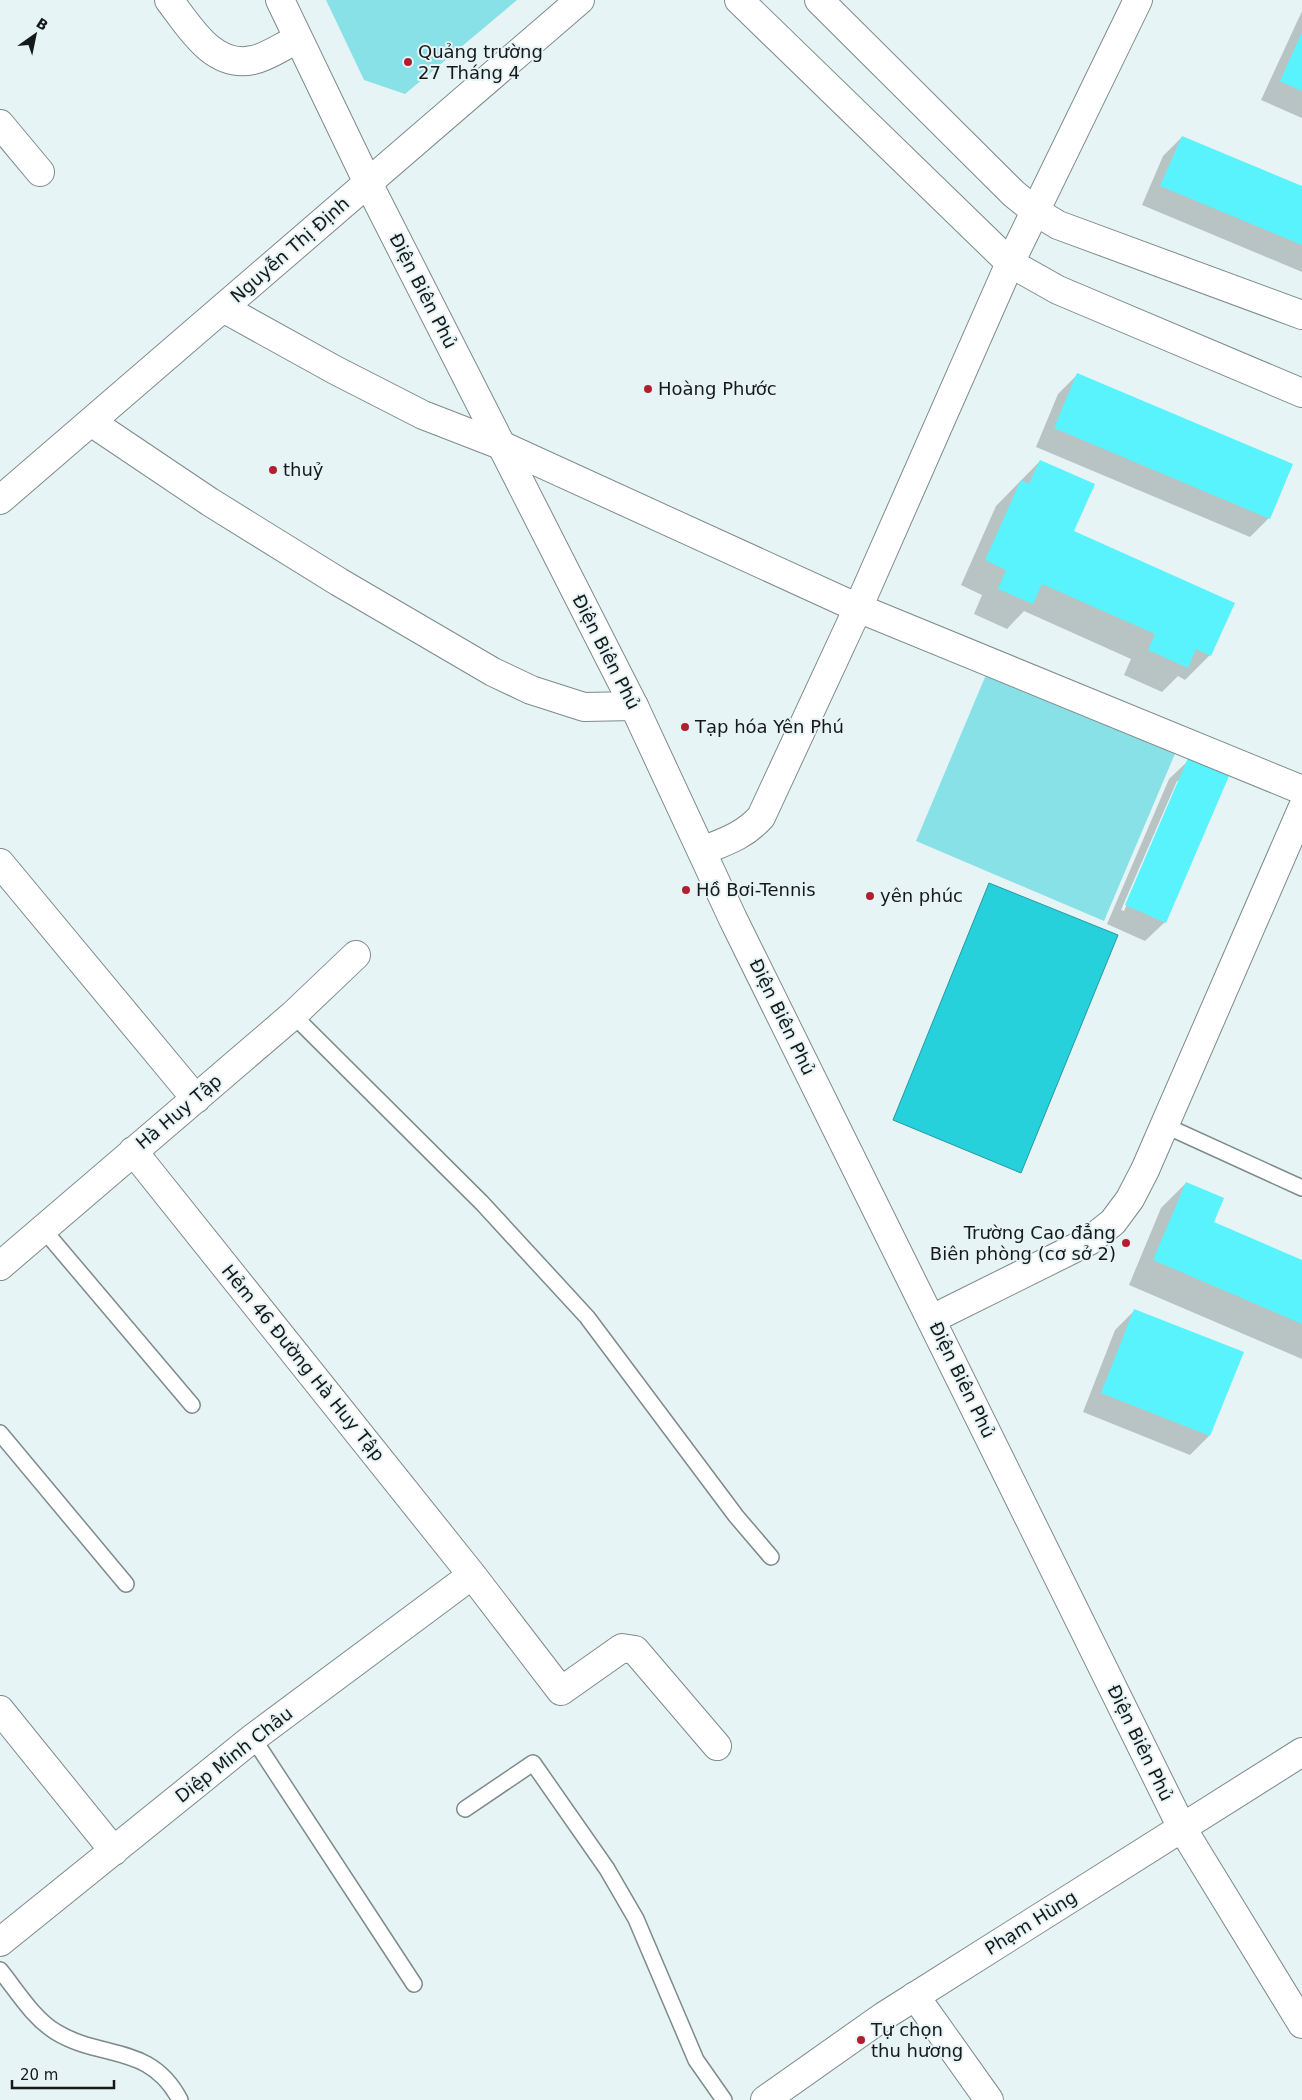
<svg xmlns="http://www.w3.org/2000/svg" width="1302" height="2100" font-family="'DejaVu Sans',sans-serif">
  <style>
    .green { fill: #88e1e7 }
    .water { fill: #27d1dc; stroke: #229aa2 }
    .shadow { fill: #0003; fill-rule: evenodd }
    .building { fill: #59f3fe }
    .lines { fill: none; stroke-linecap: round; stroke-linejoin: round }
    .service-casing { stroke: #7e8a8b; stroke-width: 18 }
    .minor-casing { stroke: #7e8a8b; stroke-width: 30 }
    .tertiary-casing { stroke: #7e8a8b; stroke-width: 30 }
    .service { stroke: #fff; stroke-width: 15 }
    .minor { stroke: #fff; stroke-width: 28 }
    .tertiary { stroke: #fff; stroke-width: 28 }
    .poi-dot { fill: #b11f2f; stroke: #e7f4f5; stroke-width: 2 }
    .labels { text-anchor: middle; stroke-width: 4; stroke-linejoin: round; paint-order: stroke }
    .poi-label { font-size: 18px; fill: #151919; stroke: #e7f4f5; text-anchor: start }
    .street-label { font-size: 18px; fill: #151919; stroke: #e7f4f5 }
  </style>
  <rect width="100%" height="100%" fill="#e7f4f5"/>
  <path class="green" d="M326 0H517L405 94 364 80Z
    M988 670 1177 749 1104 921 916 841Z"/>
  <path class="water" d="M989 883 1118 935 1021 1173 893 1120Z"/>
  <path class="shadow" d="M1302 11V118L1261 100Z
    M1182 137 1302 188V272L1142 205 1163 156Z
    M1078 374 1269 518 1250 537 1036 447 1058 394Z
    M1040 461 1072 532 1210 655 1185 680 1178 676 1162 692 1124 675 1131 659 1024 611 1007 629 974 614 982 595 961 585 996 506Z
    M1189 760 1165 922 1145 941 1107 924 1169 779ZM1177 781H1180L1124 911 1121 910Z
    M1186 1183 1212 1223 1302 1261V1359L1129 1285 1161 1208Z
    M1135 1310 1209 1436 1190 1455 1083 1412 1115 1330Z"/>
  <path class="building" d="M1302 32V91L1280 81Z
    M1182 136 1302 186V245L1160 186Z
    M1077 373 1293 464 1270 519 1054 428Z
    M1040 460 1095 484 1074 531 1235 603 1211 656 1196 649 1188 668 1148 650 1155 634 1042 584 1033 604 998 589 1006 570 985 560 1021 480 1029 484Z
    M1188 758 1229 776 1166 923 1125 905Z
    M1186 1182 1224 1198 1214 1222 1302 1260V1324L1153 1260Z
    M1134 1309 1244 1352 1210 1436 1101 1393Z"/>
  <g class="lines">
    <g class="service-casing">
      <path id="service" d="M293 1015 482 1203 587 1317 736 1516 771 1557
        M1164 1125 1302 1188
        M43 1229 192 1405
        M0 1433 126 1584
        M253 1738 414 1984
        M465 1809 533 1763 607 1869 636 1919 696 2060 724 2100
        M0 1970C17 1991 33 2018 56 2032 102 2060 150 2043 180 2100"/>
    </g>
    <g class="minor-casing">
      <path id="minor" d="M169 0C189 26 213 69 253 60 268 57 284 45 298 39
        M739 0 1010 263 1058 290 1302 393
        M819 0 1014 194 1035 211 1058 225 1302 315
        M0 124 40 172
        M223 308 335 370 423 415 503 446 858 608 1302 790
        M91 422 210 502 339 582 493 672 531 690 584 707 634 706
        M0 500 580 0
        M702 851C724 842 744 836 761 817L858 608 1010 263 1138 0
        M0 863 196 1099
        M133 1151 472 1575 561 1691 622 1648 635 1650 717 1746
        M0 1266 293 1015 356 955
        M932 1319 1089 1241 1113 1222 1130 1199 1145 1170 1302 809
        M0 1710 114 1851
        M0 1942 253 1738 472 1575
        M915 1996 989 2100"/>
    </g>
    <g class="tertiary-casing">
      <path id="tertiary" d="M280 0 368 183 634 706 733 919 1182 1828 1302 2024
        M765 2100 884 2016 1302 1752"/>
    </g>
    <use href="#service" class="service"/>
    <use href="#minor" class="minor"/>
    <use href="#tertiary" class="tertiary"/>
  </g>
  <g class="poi-dot">
    <circle cx="408" cy="62" r="5"/>
    <circle cx="648" cy="389" r="5"/>
    <circle cx="273" cy="470" r="5"/>
    <circle cx="685" cy="727" r="5"/>
    <circle cx="686" cy="890" r="5"/>
    <circle cx="870" cy="896" r="5"/>
    <circle cx="1126" cy="1243" r="5"/>
    <circle cx="861" cy="2040" r="5"/>
  </g>
  <g class="labels">
    <g class="poi-label">
      <text x="418" y="58">Quảng trường<tspan x="418" dy="21">27 Tháng 4</tspan></text>
      <text x="658" y="395">Hoàng Phước</text>
      <text x="283" y="476">thuỷ</text>
      <text x="695" y="733">Tạp hóa Yên Phú</text>
      <text x="696" y="896">Hồ Bơi-Tennis</text>
      <text x="880" y="902">yên phúc</text>
      <text x="1116" y="1239" text-anchor="end">Trường Cao đẳng<tspan x="1116" dy="21">Biên phòng (cơ sở 2)</tspan></text>
      <text x="871" y="2036">Tự chọn<tspan x="871" dy="21">thu hương</tspan></text>
    </g>
    <g class="street-label">
      <text transform="translate(290 250) rotate(-41)" y="6">Nguyễn Thị Định</text>
      <text transform="translate(423 291) rotate(63)" y="6">Điện Biên Phủ</text>
      <text transform="translate(606 652) rotate(63)" y="6">Điện Biên Phủ</text>
      <text transform="translate(782 1017) rotate(64)" y="6">Điện Biên Phủ</text>
      <text transform="translate(179 1112) rotate(-40)" y="6">Hà Huy Tập</text>
      <text transform="translate(303 1363) rotate(51)" y="6">Hẻm 46 Đường Hà Huy Tập</text>
      <text transform="translate(962 1380) rotate(64)" y="6">Điện Biên Phủ</text>
      <text transform="translate(1140 1743) rotate(64)" y="6">Điện Biên Phủ</text>
      <text transform="translate(234 1755) rotate(-38)" y="6">Diệp Minh Châu</text>
      <text transform="translate(1031 1923) rotate(-32)" y="6">Phạm Hùng</text>
    </g>
  </g>
  <g transform="translate(35 35) rotate(33)" stroke="#e7f4f5" stroke-width="4" paint-order="stroke">
  <path d="M0-4L9 19L0 12L-9 19Z" fill="#151919"/>
  <text y="-8" font-size="14" font-weight="bold" text-anchor="middle" fill="#151919">B</text>
  </g>
  <path d="M12 2080v8h102v-8" fill="none" stroke="#151919" stroke-width="2.5"/>
  <text x="20" y="2080" font-size="15" fill="#151919" stroke="#e7f4f5" stroke-width="4" paint-order="stroke">20 m</text>
</svg>
